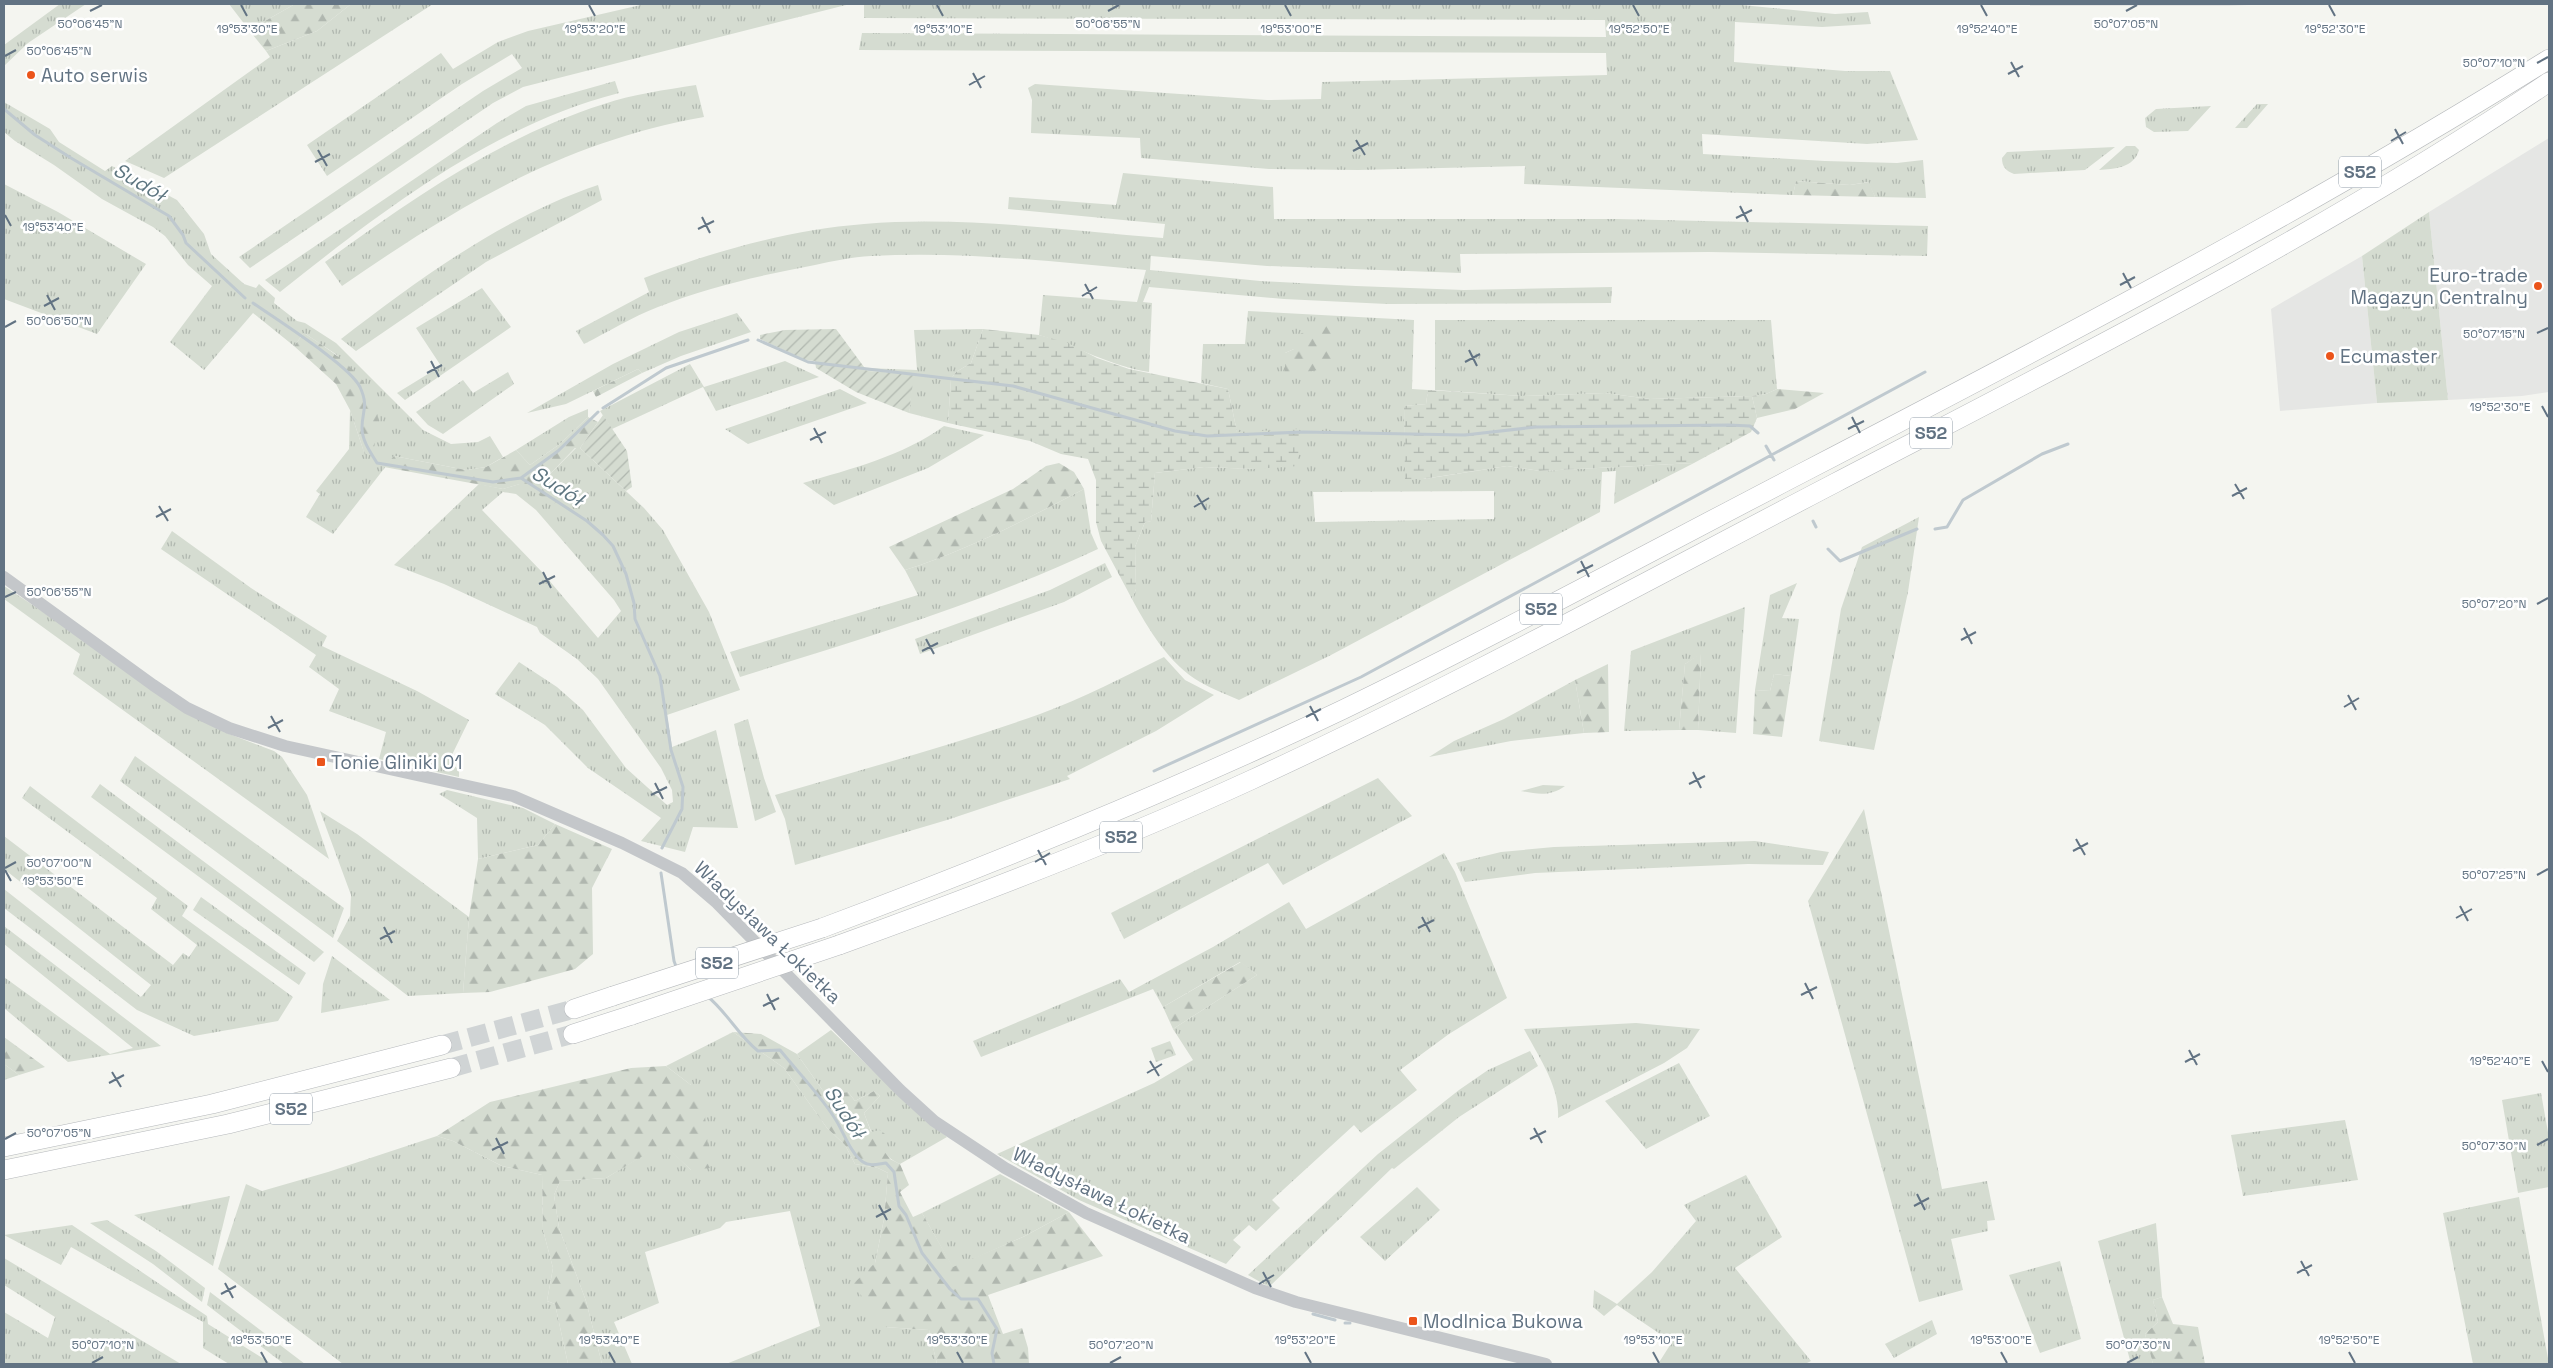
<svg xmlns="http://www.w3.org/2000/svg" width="2553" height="1368" font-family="'Space Grotesk',sans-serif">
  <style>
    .built { fill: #e5e6e4 }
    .grass { fill: url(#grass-tufts); fill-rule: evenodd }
    .forest { fill: url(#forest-firs) }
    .wetland { fill: url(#wetland-marsh) }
    .park { fill: url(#park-crowns) }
    .garden { fill: url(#garden-furrows) }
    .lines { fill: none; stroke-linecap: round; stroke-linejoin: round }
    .stream { stroke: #bfc9cf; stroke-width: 3 }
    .motorway-tunnel { stroke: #d0d4d5; stroke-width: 19; stroke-dasharray: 19 9; stroke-linecap: butt }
    .motorway-casing { stroke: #b6b9bc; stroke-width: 20 }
    .tertiary { stroke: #c4c7ca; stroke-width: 12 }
    .motorway { stroke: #fff; stroke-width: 19 }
    .motorway-bridge-casing { stroke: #b6b9bc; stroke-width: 20; stroke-linecap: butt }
    .motorway-bridge { stroke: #fff; stroke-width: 19 }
    .ticks { fill: none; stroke: #627383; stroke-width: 2 }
    .poi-dot { fill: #eb541a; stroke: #fff; stroke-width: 2 }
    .labels { text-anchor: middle; stroke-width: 5; stroke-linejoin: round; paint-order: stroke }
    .shield { fill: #fff; stroke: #919da8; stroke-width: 1 }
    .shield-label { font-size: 18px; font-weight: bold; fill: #627383 }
    .poi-label { font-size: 19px; fill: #627383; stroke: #fff; text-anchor: start }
    .street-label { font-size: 19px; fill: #627383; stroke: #fff }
    .water-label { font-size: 20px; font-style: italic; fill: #5d7580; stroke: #fff }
    .ticks-label { font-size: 12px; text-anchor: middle; fill: #627383; stroke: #fff; stroke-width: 5; stroke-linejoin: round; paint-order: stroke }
  </style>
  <defs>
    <pattern id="grass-tufts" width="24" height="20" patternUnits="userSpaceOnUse" patternTransform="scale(1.25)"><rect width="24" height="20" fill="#d5dcd1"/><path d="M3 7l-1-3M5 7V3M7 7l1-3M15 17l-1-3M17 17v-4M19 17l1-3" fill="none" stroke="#b0b7af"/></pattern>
    <pattern id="forest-firs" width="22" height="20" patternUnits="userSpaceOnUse" patternTransform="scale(1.25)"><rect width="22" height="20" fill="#d5dcd1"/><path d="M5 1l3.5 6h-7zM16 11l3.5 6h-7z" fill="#b0b7af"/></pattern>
    <pattern id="wetland-marsh" width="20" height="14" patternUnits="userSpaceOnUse" patternTransform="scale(1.25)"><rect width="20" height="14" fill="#d5dcd1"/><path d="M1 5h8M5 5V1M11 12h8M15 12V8" fill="none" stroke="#b0b7af"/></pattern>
    <pattern id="park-crowns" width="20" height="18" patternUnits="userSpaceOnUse" patternTransform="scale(1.25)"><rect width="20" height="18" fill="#d5dcd1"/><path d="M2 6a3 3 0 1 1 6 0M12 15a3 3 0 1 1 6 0" fill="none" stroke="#b0b7af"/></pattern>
    <pattern id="garden-furrows" width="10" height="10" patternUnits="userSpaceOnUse" patternTransform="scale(1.25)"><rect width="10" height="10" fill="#d5dcd1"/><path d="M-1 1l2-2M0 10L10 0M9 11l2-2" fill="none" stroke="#b0b7af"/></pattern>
  </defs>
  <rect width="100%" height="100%" fill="#f4f5f0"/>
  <path class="built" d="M2030 4H2268L2229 6H2030Z
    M2549 138V392L2522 396 2448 400 2429 212Z
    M2362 256 2377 403 2280 411 2271 309Z"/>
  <path class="grass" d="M60 4H86L28 43 4 66V45Z
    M229 4H295L249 30Z
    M351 4H433L164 178 125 161 270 57 266 51 317 31Z
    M645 4H850L523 87 493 103 250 268 239 257 483 91 522 68 512 54 462 84 327 176 307 145 441 53 453 69 498 42 528 31Z
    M864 4H1732L1835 14 1868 12 1871 24 1822 27 1735 22 1734 62 1845 71H1890L1918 140 1867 144 1702 134 1703 154 1825 161 1897 163 1923 160 1926 198 1875 197 1868 182 1850 185 1796 181 1793 195 1524 184 1525 166 1358 170 1269 169 1141 158 1140 138 1031 133 1032 100 1028 88 1035 84 1267 100 1321 99 1322 82 1607 75 1606 53 859 50 862 33 1606 37 1605 20 864 18Z
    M615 81 619 93C491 126 382 211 280 292L265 280 497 123 526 106Z
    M696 85 704 117C563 142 458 206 342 286L325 262C412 199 500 137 604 104 633 94 665 90 696 85Z
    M4 102 50 129 59 142 105 171 112 166 177 200 204 234 211 254 244 284 256 288 259 284 275 298 274 303 297 321 305 323 336 343 423 430 451 444 478 442 490 436 503 457 486 467 466 470 394 456 333 534 306 517 320 494 316 491 349 449 350 410 365 455 337 355 304 333 294 346 253 313 204 370 170 342 212 286 188 265 165 236 153 227 102 199 54 165 15 141 4 132Z
    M2257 104H2268L2247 128H2235Z
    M2211 106 2188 131 2154 132 2146 127 2145 118 2156 109Z
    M2126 146H2135L2139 150C2134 168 2114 169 2099 170Z
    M2115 147 2085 170 2014 174C2006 171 2002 167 2002 158L2007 152Z
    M1123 173 1273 187 1274 219H1617L1928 226 1927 256 1709 252 1460 254 1461 273 1267 266 1151 256 1150 270 1260 281 1356 286 1464 290 1612 287 1611 303 1387 304 1284 299 1149 287 1143 302 1152 303 1149 372C1110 366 1077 346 1039 335L1043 295 1137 302 1146 270C1055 262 963 251 871 256 852 257 833 261 815 265 762 275 708 287 658 307 632 317 608 332 584 344L576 331 649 292 644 278C714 251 789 230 864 224 963 216 1064 230 1163 238L1165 224 1008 209 1009 197 1116 205Z
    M4 184 58 212 146 264 97 334 4 299Z
    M598 185 602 200 486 262 356 351 341 339C419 279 503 217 598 185Z
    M2429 212 2448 400 2377 403 2362 256Z
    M482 288 511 327 405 400 397 393 441 366 416 328Z
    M1248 311 1414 320 1412 389 1428 390 1426 404 1404 406 1406 479H1424L1507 466 1540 471 1694 463 1614 504 1616 471 1602 472 1600 512 1331 655 1239 700C1226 694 1212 689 1200 682 1170 665 1148 629 1132 599L1136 589 1135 547 1145 522 1151 521 1155 473 1204 467 1254 469 1237 432 1228 389 1201 383 1203 344H1245ZM1294 349 1285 375V353ZM1494 491V519L1315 522 1313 492Z
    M737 313 751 332 681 356 642 373 638 369 566 404 527 413 613 364 679 332Z
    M1435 320H1771L1777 389 1766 394 1752 396 1650 399 1605 393 1522 396 1435 390Z
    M983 329 971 363 956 372 951 379 948 423 909 413 913 374 867 371 865 368 917 370 914 330Z
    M785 361 819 377 716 411 703 387 612 429 600 411 690 364 704 387Z
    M508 372 514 384 443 434 428 425 416 412 463 380 473 393Z
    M840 389 867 403 748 444 725 429Z
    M588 409V417L560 444 530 465 516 450 569 417Z
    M944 426 984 435 928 468 834 505 803 483C851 469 903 456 944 426Z
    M576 448H580L644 508 663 530 709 612 740 690 667 715 672 747 716 730 738 828 693 827 685 852 641 841 661 818 588 768 545 725 495 694 519 662 557 687 583 710 626 768 667 805 673 802 672 790 661 768 598 679 577 659 540 633 537 627 444 584 394 565 479 484 503 489 549 475ZM503 492 516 494 536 510 614 600 621 611 598 638 542 572 482 510Z
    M1084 489 1091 533 1098 549C983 603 861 639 740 677L730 652 918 595 905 570C968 550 1025 520 1084 489Z
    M1919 517 1908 592 1874 750 1819 741 1841 609 1862 547Z
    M172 531 251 588 327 636 322 646 417 691 469 720 449 761 459 770V777L379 759 386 732 329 711 339 689 309 667 316 655 161 549Z
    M1105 563 1112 577 1064 602 920 654 915 639 1050 590Z
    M1797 583 1782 618 1799 619 1791 676 1774 674 1770 691 1755 690 1770 595Z
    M4 586 224 732 274 751 282 757 307 795 329 859 73 674 80 654 4 599Z
    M1745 607 1736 733 1698 730 1701 654 1685 664 1679 730 1624 731 1631 651Z
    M1164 657 1185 680 1214 695 1156 731 1067 776 1070 779 947 820 795 865 785 819 775 795C864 769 953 745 1040 714 1083 698 1124 677 1164 657Z
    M1575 680 1584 733 1511 741 1429 757 1454 741 1504 719Z
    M748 719 764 778 776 812 755 821 734 724Z
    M135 756 344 908 333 938 120 781Z
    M1378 778 1412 816 1283 885 1268 863 1124 939 1111 913Z
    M100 784 298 932 324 952 314 962 91 797Z
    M1543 785 1565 786C1550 797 1537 794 1521 791Z
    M30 786 188 906 182 916 293 997 278 1021 194 1036 137 1010 4 908V889L141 997 151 985 4 869V836L173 965 183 953 189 957 197 945 151 909 157 898 22 798Z
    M447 790 523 808 555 824 538 845 478 859 477 818 439 794Z
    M1864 809 1942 1189 1987 1181 1995 1220 1987 1221 1988 1231 1951 1239 1963 1290 1919 1302 1808 901Z
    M320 811 357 834 469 917 463 993 408 996 337 941 350 916 351 895Z
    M1755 841 1829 852 1823 865 1748 864 1535 873 1465 882 1456 863 1501 852 1554 847Z
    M1444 853 1455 872 1507 998 1449 1034 1400 1070 1417 1090 1361 1133 1354 1125 1272 1200 1280 1208 1256 1231 1249 1225 1233 1240 1241 1247 1226 1264 1079 1200 997 1154 1154 1083 1193 1060 1173 1029 1257 975 1240 962 1163 1007 1153 989 981 1057 973 1041 1120 979 1129 992 1213 947 1289 902 1306 929Z
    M201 897 306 973 299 985 193 910Z
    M4 926 161 1046 68 1062 4 1008V977L110 1054 133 1048 4 944Z
    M332 956 390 1000 321 1013 323 984Z
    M1636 1023 1700 1029 1687 1048 1664 1063 1558 1118C1560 1086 1538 1056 1524 1029Z
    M831 1030 912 1108 947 1137 900 1164C880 1156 871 1132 864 1113L880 1096 874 1091 855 1101 848 1092 826 1095 797 1054Z
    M733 1032 784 1068 827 1128 845 1145 855 1164 878 1168 888 1173 884 1219 875 1263 884 1327 929 1330 937 1364H726L820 1326 790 1211 726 1222 720 1228 645 1252 659 1303 614 1322 632 1364H602L586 1301 559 1228 554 1195 560 1181 606 1178 663 1143 691 1170V1085L666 1066Z
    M1530 1051 1538 1066 1459 1117 1394 1169 1392 1168 1269 1287 1248 1275 1378 1154 1459 1090 1488 1070Z
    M1679 1063 1710 1116 1646 1149 1605 1101Z
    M4 1064 19 1075 4 1080Z
    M2541 1093 2549 1138V1187L2518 1193 2502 1100Z
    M2345 1120 2358 1180 2243 1196 2231 1135Z
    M437 1136 453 1141 502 1166 542 1175 543 1230 553 1268 547 1301 555 1304 568 1364H343L218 1269 246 1184 262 1191 328 1172Z
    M1000 1174 1069 1212 1025 1236 953 1268 922 1213Z
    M1746 1175 1782 1237 1735 1268 1811 1361 1805 1364H1658L1672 1342 1617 1305 1604 1316 1593 1307 1594 1290 1617 1304 1652 1272 1696 1221 1684 1205Z
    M1417 1187 1440 1210 1385 1261 1360 1237Z
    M230 1196 213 1266 134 1215Z
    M2519 1197 2549 1364H2473L2443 1213Z
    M107 1220 156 1251 205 1288 202 1302 153 1264 90 1223Z
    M2156 1223 2162 1297 2153 1300 2158 1322 2145 1334 2153 1364H2131L2098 1241Z
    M72 1225 207 1316 208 1324 272 1364H229L203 1348V1322L71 1247 61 1265 4 1235Z
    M4 1258 181 1364H4V1312L48 1338 55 1317 4 1285Z
    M2060 1261 2081 1339 2040 1353 2009 1275Z
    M210 1292 305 1364H284L207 1305Z
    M1932 1320 1937 1334 1894 1358 1885 1344Z"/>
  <path class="forest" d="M295 4H351L317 31 266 51 249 30Z
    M1796 181 1850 185 1869 182 1875 197 1793 195Z
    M1332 325 1334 367 1285 376V353L1294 349 1293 338 1315 326Z
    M304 333C334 353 369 374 377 412 380 423 375 439 374 450L365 455 350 410 336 384 294 346Z
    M638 369 642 373 596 397 593 391Z
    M1777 389 1824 393 1795 409 1757 418 1752 396 1766 394Z
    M588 417 598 422 580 448H575L549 475 569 490 554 504 520 484 503 489 384 467 394 456 466 470 486 467 516 450 530 465 560 444Z
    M1059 463 1074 472 1084 489C1025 520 968 550 905 570L889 547 1013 489 1046 466Z
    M1701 653 1698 730H1679L1685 664Z
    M1608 664 1609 732 1584 733 1575 680Z
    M1774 674 1791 676 1782 737 1753 734 1755 690 1770 691Z
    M555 824 612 849 592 888 593 954 575 969 490 992 463 993 469 917 478 859 538 845Z
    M1241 962 1257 975 1173 1029 1163 1007Z
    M733 1032 761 1034 797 1054 826 1095 848 1092 855 1101 874 1091 880 1096 864 1113 871 1132 880 1130 885 1134 880 1146 890 1159 900 1164 909 1185 900 1192 913 1217 922 1213 953 1267 1025 1236 1069 1212 1103 1256 988 1295 1003 1334 1022 1328 1028 1348 1029 1364H937L929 1330 884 1327 853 1284 875 1263 884 1219 888 1173 878 1168 855 1164 845 1145 827 1128 784 1068Z
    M4 1037 45 1067 19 1075 4 1064Z
    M666 1066 691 1085 704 1105 710 1168 691 1170 663 1144 606 1178 560 1181 554 1195 559 1228 586 1301 602 1364H568L555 1304 547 1301 553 1268 543 1230 542 1175 502 1166 453 1141 437 1136 490 1102 631 1068Z
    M2162 1297 2173 1324 2198 1327 2205 1364H2153L2145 1334 2158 1322 2153 1300Z"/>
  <path class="wetland" d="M983 329 1039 335 1068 343 1097 358 1129 369 1228 389 1237 432 1299 429 1298 466 1254 469 1204 467 1155 473 1151 521 1145 522 1135 547 1136 589 1132 599 1101 541 1096 522V480L1088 459 1061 454 1030 441 948 423 951 379 956 372 971 363Z
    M1428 390 1522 396 1605 393 1650 399 1752 396 1757 418 1751 432 1694 463 1540 471 1507 466 1423 479H1405L1404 406 1426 404Z"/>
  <path class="park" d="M1170 1041 1176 1055 1156 1062 1151 1048Z"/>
  <path class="garden" d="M836 329 867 371 914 374 909 413 856 392 816 368 815 361 805 360 760 339V335L785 330Z
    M603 415 627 451 632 487 626 491 580 448Z"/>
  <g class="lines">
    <path class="stream" d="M4 109 35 135 71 158 169 216 183 235 186 243 245 298
      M253 303C277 320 349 365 360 387 369 407 362 410 362 428 362 441 371 453 377 463L493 482 521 478 587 521 603 535 613 546 626 574 634 603 635 619 660 676 671 750 683 787 682 809 662 848
      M758 340 808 362 1013 386 1175 431 1207 436 1303 432 1465 435 1536 427 1729 425 1750 426 1758 433
      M603 408 666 368 748 340
      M1766 446 1774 460
      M521 478 558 451 598 412
      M1813 521 1816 527
      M1935 529 1947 527 1963 500 2042 454 2068 444
      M1828 549 1840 561 1917 529
      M1154 771 1361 677 1925 372
      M661 873 674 961 677 969
      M707 996C727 1012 738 1035 758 1051L780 1050C798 1072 819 1094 834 1117 843 1130 850 1153 863 1162 870 1167 878 1164 886 1163L894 1172 899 1206 906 1215 922 1253 950 1289 961 1299H978L997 1329 992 1353 994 1364
      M1313 1314 1335 1320
      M1345 1323H1350"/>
    <path class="motorway-tunnel" d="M442 1045 574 1009
      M451 1068 573 1034"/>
    <g class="motorway-casing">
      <path id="motorway" d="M822 928C998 862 1172 791 1342 710 1497 635 1648 553 1800 474 2054 342 2307 210 2549 59
        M839 945C978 895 1116 842 1251 780 1449 689 1641 584 1835 483 2077 357 2323 234 2549 82
        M574 1009 613 996
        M573 1034 632 1015
        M4 1147 212 1104 442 1045
        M4 1170 228 1124 451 1068"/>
    </g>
    <path class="tertiary" d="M4 577 153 685 187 708 229 728 285 746 513 796 622 843 682 873 717 903 900 1090 934 1121 1005 1168 1086 1213 1255 1288 1296 1302 1546 1364"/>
    <use href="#motorway" class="motorway"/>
    <g class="motorway-bridge-casing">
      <path id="motorway-bridge" d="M613 996 822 928
        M632 1015 839 945"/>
    </g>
    <use href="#motorway-bridge" class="motorway-bridge"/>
  </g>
  <path class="ticks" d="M241 5 247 16M589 5 595 16M937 5 943 16M1285 5 1291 16M1633 5 1639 16M1981 5 1987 16M2329 5 2335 16M90 11 102 5M1108 11 1119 5M2126 11 2137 5M5 56 16 50M2011 62 2019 77M2537 63 2548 57M973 73 981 88M2008 74 2023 66M969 85 985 76M2395 129 2403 144M1356 140 1365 155M2391 141 2406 132M318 150 327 166M1353 151 1368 143M315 162 330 154M1740 206 1748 222M5 215 11 226M702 217 710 233M1736 218 1752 210M698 229 714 221M2123 273 2131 288M1085 284 1093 299M2120 285 2135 277M47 295 55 310M1082 296 1097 287M44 306 59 298M5 327 16 321M2537 333 2548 328M1469 350 1477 366M431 361 439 377M1465 362 1480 354M427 373 442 365M2542 406 2548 417M1852 417 1860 433M814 428 822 443M1848 429 1864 421M810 440 826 432M2235 484 2244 499M1197 495 1206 510M2232 496 2247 488M159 506 168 521M1194 507 1209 498M156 517 171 509M1581 561 1589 577M543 572 551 588M1577 573 1593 565M539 584 555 576M5 597 16 592M2537 604 2548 598M1964 628 1972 644M926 639 934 654M1961 640 1976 632M922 651 938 643M2348 695 2356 710M1310 706 1318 721M2344 707 2359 698M271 716 280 732M1306 717 1321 709M268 728 283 720M1693 772 1701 788M655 783 663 799M1689 784 1705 776M651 795 667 787M2076 839 2085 855M1038 850 1046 865M2073 851 2088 843M1035 862 1050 853M5 868 16 862M5 870 11 881M2537 875 2548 869M2460 906 2468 921M1422 917 1430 932M2456 918 2472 909M384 927 392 943M1418 928 1434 920M380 939 395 931M1805 983 1813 999M767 994 775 1010M1801 995 1817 987M763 1006 779 998M2189 1050 2197 1065M1150 1061 1159 1076M2542 1061 2548 1072M2185 1062 2200 1054M112 1072 121 1087M1147 1073 1162 1064M109 1083 124 1075M1534 1128 1542 1143M496 1138 504 1154M5 1139 16 1133M1530 1139 1546 1131M2537 1145 2548 1139M492 1150 508 1142M1917 1194 1925 1210M879 1205 887 1220M1914 1206 1929 1198M876 1217 891 1209M2301 1261 2309 1276M1263 1272 1271 1287M2297 1273 2312 1265M225 1283 233 1298M1259 1284 1274 1275M221 1294 236 1286M261 1352 267 1363M609 1352 615 1363M957 1352 963 1363M1305 1352 1311 1363M1653 1352 1659 1363M2001 1352 2007 1363M2349 1352 2355 1363M92 1363 103 1357M1110 1363 1121 1357M2127 1363 2138 1357"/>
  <g class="poi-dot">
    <circle cx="31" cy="75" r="5"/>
    <circle cx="2538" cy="286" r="5"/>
    <circle cx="2330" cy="356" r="5"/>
    <rect x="316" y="757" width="10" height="10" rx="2.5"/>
    <rect x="1408" y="1316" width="10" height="10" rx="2.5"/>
  </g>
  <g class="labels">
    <g class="shield">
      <rect x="2339" y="156.5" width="42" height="31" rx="4"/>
      <rect x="1910" y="417.5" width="42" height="31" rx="4"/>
      <rect x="1520" y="593.5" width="42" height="31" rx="4"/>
      <rect x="1100" y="821.5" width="42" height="31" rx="4"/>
      <rect x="696" y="947.5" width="42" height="31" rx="4"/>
      <rect x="270" y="1093.5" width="42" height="31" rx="4"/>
    </g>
    <g class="shield-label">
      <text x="2360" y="178">S52</text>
      <text x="1931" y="439">S52</text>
      <text x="1541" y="615">S52</text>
      <text x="1121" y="843">S52</text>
      <text x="717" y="969">S52</text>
      <text x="291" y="1115">S52</text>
    </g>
    <g class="poi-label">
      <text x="41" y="82">Auto serwis</text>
      <text x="2528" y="282" text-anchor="end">Euro-trade<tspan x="2528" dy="22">Magazyn Centralny</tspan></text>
      <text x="2340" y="363">Ecumaster</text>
      <text x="331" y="769">Tonie Gliniki 01</text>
      <text x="1423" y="1328">Modlnica Bukowa</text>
    </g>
    <g class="street-label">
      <text transform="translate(768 932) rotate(44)" y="7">Władysława Łokietka</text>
      <text transform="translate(1102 1195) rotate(26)" y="7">Władysława Łokietka</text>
    </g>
    <g class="water-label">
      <text transform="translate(140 182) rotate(30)" y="7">Sudół</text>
      <text transform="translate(558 486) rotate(32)" y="7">Sudół</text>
      <text transform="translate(845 1112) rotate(57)" y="7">Sudół</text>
    </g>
  </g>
  <g class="ticks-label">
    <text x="90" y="28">50°06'45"N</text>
    <text x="1108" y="28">50°06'55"N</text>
    <text x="2126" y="28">50°07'05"N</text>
    <text x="943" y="33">19°53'10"E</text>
    <text x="1291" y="33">19°53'00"E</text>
    <text x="1639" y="33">19°52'50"E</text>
    <text x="1987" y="33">19°52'40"E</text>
    <text x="2335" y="33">19°52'30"E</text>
    <text x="247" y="33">19°53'30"E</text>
    <text x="595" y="33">19°53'20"E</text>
    <text x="59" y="55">50°06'45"N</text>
    <text x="2494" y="67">50°07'10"N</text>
    <text x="53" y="231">19°53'40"E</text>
    <text x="59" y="325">50°06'50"N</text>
    <text x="2494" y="338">50°07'15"N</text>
    <text x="2500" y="411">19°52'30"E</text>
    <text x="59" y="596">50°06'55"N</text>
    <text x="2494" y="608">50°07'20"N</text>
    <text x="59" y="867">50°07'00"N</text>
    <text x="2494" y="879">50°07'25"N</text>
    <text x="53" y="885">19°53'50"E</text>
    <text x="2500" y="1065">19°52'40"E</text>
    <text x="59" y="1137">50°07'05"N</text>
    <text x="2494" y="1150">50°07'30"N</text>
    <text x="261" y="1344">19°53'50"E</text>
    <text x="609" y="1344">19°53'40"E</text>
    <text x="957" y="1344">19°53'30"E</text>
    <text x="1305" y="1344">19°53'20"E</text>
    <text x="1653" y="1344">19°53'10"E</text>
    <text x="2001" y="1344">19°53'00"E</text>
    <text x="2349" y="1344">19°52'50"E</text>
    <text x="103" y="1349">50°07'10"N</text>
    <text x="1121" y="1349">50°07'20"N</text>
    <text x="2138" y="1349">50°07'30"N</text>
  </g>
  <rect width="2553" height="1368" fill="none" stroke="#627383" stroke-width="10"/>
</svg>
